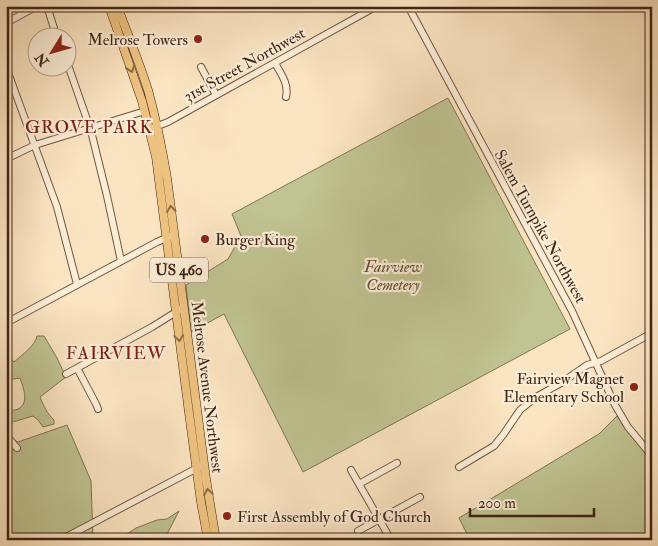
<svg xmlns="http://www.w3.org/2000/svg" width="658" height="546" font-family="'IM FELL Double Pica',serif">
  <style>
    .green { fill: #c0c492; stroke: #807453 }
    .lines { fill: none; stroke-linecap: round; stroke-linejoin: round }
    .minor-casing { stroke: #6f553f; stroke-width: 8 }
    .major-casing { stroke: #402514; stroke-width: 9 }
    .minor { stroke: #fcedd7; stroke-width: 6 }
    .major { stroke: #eec280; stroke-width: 8 }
    .oneway { stroke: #8e6c45 }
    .poi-dot { fill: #8f2418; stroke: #fcedd7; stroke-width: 2 }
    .labels { text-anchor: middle; stroke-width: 4.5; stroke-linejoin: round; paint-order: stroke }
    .shield { fill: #fcedd7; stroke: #78614e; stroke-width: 1 }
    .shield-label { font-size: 15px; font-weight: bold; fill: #402514 }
    .poi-label { font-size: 16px; fill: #402514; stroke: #fcedd7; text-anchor: end }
    .street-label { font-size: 16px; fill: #402514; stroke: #fcedd7 }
    .park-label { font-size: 16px; font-style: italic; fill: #604d34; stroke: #fcedd7 }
    .neighbourhood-label { font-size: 18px; letter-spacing: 1px; fill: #7a1f14; stroke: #fcedd7 }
  </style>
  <rect width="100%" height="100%" fill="#fbe4c1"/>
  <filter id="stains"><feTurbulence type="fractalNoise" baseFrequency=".004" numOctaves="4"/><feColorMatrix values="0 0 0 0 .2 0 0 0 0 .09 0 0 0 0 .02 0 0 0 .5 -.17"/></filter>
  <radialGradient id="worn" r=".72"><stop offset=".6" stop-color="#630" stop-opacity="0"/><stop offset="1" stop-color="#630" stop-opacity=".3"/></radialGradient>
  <path class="green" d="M448 98 570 329 303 472 224 314 191 332 186 285 228 259 241 236 232 214Z
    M37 336H44L57 358 66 377 40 397C43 405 48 415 54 420V424L43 427 38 420 33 416 6 424V412C10 410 14 411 18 409 30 403 23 387 20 378L13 379 6 377V351L14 362C22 355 35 346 37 336Z
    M617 416 652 461V540H470L459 518 599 434Z
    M67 425 91 481 93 540H6V437L18 442Z
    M179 511 164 540H118L136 528 157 520 167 519Z"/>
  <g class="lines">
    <g class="minor-casing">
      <path id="minor" d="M47 6 57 38
        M408 6 572 311 615 405 628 427 652 456
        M6 23 37 6
        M275 63C281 74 289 84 286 97
        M68 65 91 131 107 196 121 261
        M6 67 57 207 77 284
        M201 67 216 95
        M150 129 168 122 377 6
        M6 159 35 145 145 111
        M6 323 157 242 171 236
        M77 368 96 404 98 409
        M66 374 152 327 184 307
        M6 435 17 448
        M459 467 494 446 503 435 520 410 536 397 561 383 587 365 601 361 652 333
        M351 470 391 540
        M359 484 397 463
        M358 531 420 497
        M68 536 201 466"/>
    </g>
    <g class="major-casing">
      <path id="major" d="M109 6 142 101 156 157 189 413 201 502 208 540
        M117 6C128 34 139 62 148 90 156 119 162 148 167 178L206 479 216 540"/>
    </g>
    <use href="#minor" class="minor"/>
    <use href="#major" class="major"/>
  </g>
  <defs><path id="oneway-chevron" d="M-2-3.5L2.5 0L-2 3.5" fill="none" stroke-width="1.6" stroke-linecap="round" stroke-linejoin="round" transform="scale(1.25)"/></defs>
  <g class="oneway">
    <use href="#oneway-chevron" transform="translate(131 69) rotate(70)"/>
    <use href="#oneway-chevron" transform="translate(171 209) rotate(-97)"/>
    <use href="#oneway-chevron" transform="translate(179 338) rotate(83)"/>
    <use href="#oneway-chevron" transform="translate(208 492) rotate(-99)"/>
  </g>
  <g class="poi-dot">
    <circle cx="198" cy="39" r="5"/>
    <circle cx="205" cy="239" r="5"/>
    <circle cx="634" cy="387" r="5"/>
    <circle cx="227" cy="516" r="5"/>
  </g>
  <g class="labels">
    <rect class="shield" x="150" y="257.5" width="58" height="25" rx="4"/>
    <g class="shield-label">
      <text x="179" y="275">US 460</text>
    </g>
    <g class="poi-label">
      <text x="188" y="45">Melrose Towers</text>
      <text x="215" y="245" text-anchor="start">Burger King</text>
      <text x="624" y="384">Fairview Magnet<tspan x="624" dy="18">Elementary School</tspan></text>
      <text x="237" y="522" text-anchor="start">First Assembly of God Church</text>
    </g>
    <g class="street-label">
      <text transform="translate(244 64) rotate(-29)" y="6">31st Street Northwest</text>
      <text transform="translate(541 226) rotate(61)" y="6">Salem Turnpike Northwest</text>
      <text transform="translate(208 387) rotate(83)" y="6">Melrose Avenue Northwest</text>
    </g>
    <g class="park-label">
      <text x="393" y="272">Fairview<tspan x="393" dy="18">Cemetery</tspan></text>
    </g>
    <g class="neighbourhood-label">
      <text x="89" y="133">GROVE PARK</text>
      <text x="116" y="359">FAIRVIEW</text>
    </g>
  </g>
  <rect width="658" height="546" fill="none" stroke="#fbe4c1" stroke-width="25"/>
  <rect x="8" y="8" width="643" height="531" fill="none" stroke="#402514" stroke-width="2.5"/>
  <rect x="12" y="12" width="633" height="521" fill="none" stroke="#402514"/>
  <g transform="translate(52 52) rotate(233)"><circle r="24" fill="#fcedd7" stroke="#b19d89"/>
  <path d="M0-4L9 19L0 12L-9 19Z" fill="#8f2418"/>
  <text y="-8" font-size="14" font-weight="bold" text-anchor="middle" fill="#402514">N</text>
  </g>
  <path d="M470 508v8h124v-8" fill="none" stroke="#402514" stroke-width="2.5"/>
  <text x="478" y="508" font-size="15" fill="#402514" stroke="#fcedd7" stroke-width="4" paint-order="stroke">200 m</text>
  <rect width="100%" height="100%" filter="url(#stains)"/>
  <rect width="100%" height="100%" fill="url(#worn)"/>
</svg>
